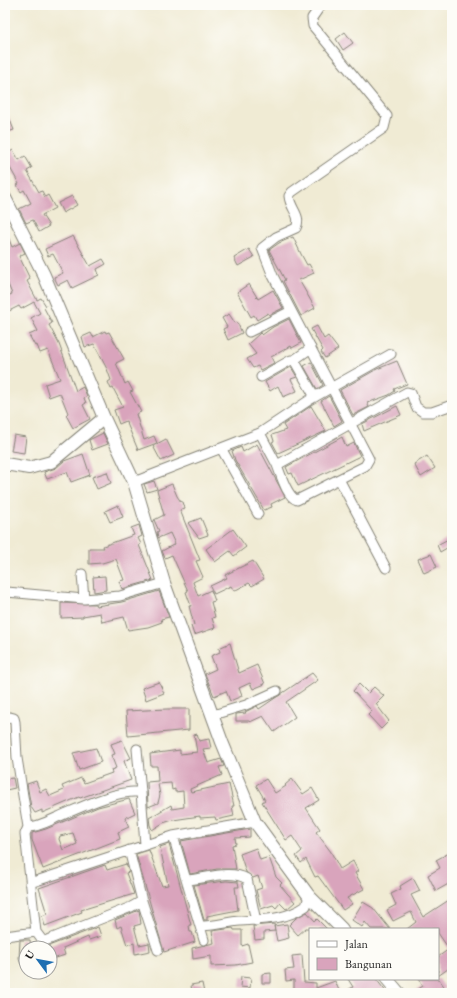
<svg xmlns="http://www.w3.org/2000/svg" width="457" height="998" font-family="'EB Garamond',serif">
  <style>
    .building { fill: #d9a4bc; fill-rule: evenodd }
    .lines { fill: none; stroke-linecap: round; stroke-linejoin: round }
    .street-casing { stroke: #868478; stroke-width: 11 }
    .secondary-casing { stroke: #868478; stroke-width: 14 }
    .street { stroke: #fff; stroke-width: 9 }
    .secondary { stroke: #fff; stroke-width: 12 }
  </style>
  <rect width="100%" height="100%" fill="#fdfcf7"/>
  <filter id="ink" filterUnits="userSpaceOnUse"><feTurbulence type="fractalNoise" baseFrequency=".025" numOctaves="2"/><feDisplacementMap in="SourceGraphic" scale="8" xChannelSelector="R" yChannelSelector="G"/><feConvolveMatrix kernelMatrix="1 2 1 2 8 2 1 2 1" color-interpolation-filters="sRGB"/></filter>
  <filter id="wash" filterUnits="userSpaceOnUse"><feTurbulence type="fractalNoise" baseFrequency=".012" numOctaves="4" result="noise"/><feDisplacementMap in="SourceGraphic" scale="16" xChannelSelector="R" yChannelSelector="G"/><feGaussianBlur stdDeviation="0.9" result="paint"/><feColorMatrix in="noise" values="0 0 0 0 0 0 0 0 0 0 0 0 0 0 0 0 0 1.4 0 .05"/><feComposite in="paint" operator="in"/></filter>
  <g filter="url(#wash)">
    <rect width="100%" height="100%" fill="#f0ebd4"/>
    <g id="blocks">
      <path class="building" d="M345 32 353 43 343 50 336 39Z
        M5 108 14 130 5 133Z
        M13 150 19 160 25 156 32 168 27 171 39 192 42 191 45 197 48 195 55 208 42 215 49 226 39 232 33 220 26 223 19 209 31 203 24 190 21 192 17 185 19 184 8 164 5 165V155Z
        M72 196 77 205 63 213 58 203Z
        M5 229 12 247 20 243 25 253 19 256 30 279 27 281 37 300 41 298 46 306 44 308 52 323 49 325 59 344 76 391 83 387 87 396 84 398 86 403 83 405 90 419 73 428 66 415 68 413 60 393 49 397 45 384 60 379 48 350 40 353 37 345 35 346 29 335 38 331 31 318 40 313 34 302 21 309 19 306 9 311 5 302V297L12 294 5 277Z
        M73 236 90 266 103 259 106 264 97 269 99 275 72 288 68 280 58 285 54 277 63 273 53 254 48 256 45 249Z
        M293 237 301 254 307 265 309 264 314 273 299 280 315 308 301 316 283 281 285 280 269 250 279 243Z
        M249 249 254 257 238 266 234 258Z
        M249 284 258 299 273 290 283 308 269 315 268 313 257 320 254 315 251 317 237 292Z
        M229 314 235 323 237 322 242 333 228 340 223 329 227 327 222 318Z
        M289 319 301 343 292 348 291 346 271 357 274 363 260 370 258 366 253 368 247 359 256 354 248 344 260 333 262 335 273 327Z
        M317 326 324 339 328 336 338 349 325 358 321 352 323 350 311 329Z
        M105 331 106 333 109 332 124 359 116 363 125 384 128 382 133 391 130 392 141 412 136 414 144 440 154 436 157 443 138 450 126 421 119 424 114 410 123 407 113 388 111 389 108 382 111 380 107 369 94 344 85 347 82 337 91 333 93 337Z
        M397 361 407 384 394 389 395 391 389 395 367 403 369 407 353 415 340 390 377 369Z
        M311 362 323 385 317 389 304 366Z
        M291 367 297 377 291 379 297 391 283 397 278 386 270 391 265 382Z
        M329 396 342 421 334 426 321 401Z
        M311 406 326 431 278 453 272 442 274 441 272 435 286 430 283 425Z
        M397 406 401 415 364 431 362 424Z
        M103 433 108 444 92 450 89 440Z
        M14 435 26 437 24 453 11 451Z
        M342 437 346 447 354 443 360 456 298 486 292 473 289 474 286 467Z
        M166 439 174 455 161 461 153 446Z
        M257 444 285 497 271 504 272 507 264 510 235 460 232 451 241 447 243 452Z
        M83 454 90 475 71 482 67 472 47 479 44 472 56 468 64 461Z
        M427 456 435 468 421 477 414 464Z
        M107 472 111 483 97 489 92 477Z
        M154 481 157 489 147 492 144 484Z
        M172 484 177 496 181 502H183L185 508 180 510 200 560 196 561 203 577 193 582 198 596 211 590 215 601 211 602 215 617 212 618 215 628 194 635 191 626 194 625 189 606H191L186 592 188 591 172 555 165 558 162 551 175 544 170 533 158 538 157 532 159 531 154 520 164 515 157 490Z
        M118 505 123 517 110 522 105 511Z
        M201 518 208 535 199 538 188 523Z
        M139 525 142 536 138 538 141 544 139 545 153 580 122 589 119 581 124 580 116 559 102 563 89 564V548H104L103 546 134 535 131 528Z
        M233 529 246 547 234 556 230 551 215 562 206 549Z
        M452 537V545L440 552 437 545Z
        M431 554 437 567 424 573 418 559Z
        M253 561 264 579 252 586 249 583 234 591 231 586 214 594 210 586 227 578 225 575Z
        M105 576 106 590 94 592 93 577Z
        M159 591 169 617 161 619 162 622 148 627 128 630 124 617 102 622 100 613 83 616V617L61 618V603L95 604 96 606 122 602Z
        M230 643 239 673 257 665 265 684 253 689 250 683 239 688 242 696 230 701 226 691 214 696 205 674 216 669 211 656 220 652 219 648Z
        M312 673 318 680 286 702 295 717 274 732 263 716 250 722 249 721H236V714L246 713 245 712 257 706 259 709Z
        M159 682 164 693 146 700 142 688Z
        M359 684 368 693 374 687 384 696 376 704 389 721 381 729 368 715 372 711 353 691Z
        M167 709H189V730L128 736 126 711Z
        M197 734 199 741 209 739 211 748 203 749 208 763 221 759 224 766 219 767 222 775 190 789 191 792 229 784 234 806H232L234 816 216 820 215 817 200 818V816L173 820 163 823 152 830 150 825 149 818 171 805 172 809 184 807 183 791 175 792V789L172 790 171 783 158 784 160 795 158 803 148 807 147 782 158 781 157 766H151L150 754 180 750V754L197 752 194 735Z
        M122 740 131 758 124 761 131 780 80 798 79 797 42 813V810L35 813 31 807 27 784 36 781 40 792 46 789 50 796 64 790 62 786 81 778 84 783 112 773 111 770 116 768 111 755 115 754 111 744Z
        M96 748 101 762 79 770 73 753Z
        M13 778 15 788 6 790 5 779Z
        M266 779 275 793 286 786 285 785 292 779 303 794 312 788 319 800 306 808 320 829 316 832 331 852 340 869 353 861 358 871 355 873 364 889 347 898 352 904 343 910 318 876 315 877 306 859 301 863 296 856 302 851 292 836 286 840 262 802 265 800 256 785Z
        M129 799 135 813 125 818 129 827 118 832 120 839 43 869 32 840V833L46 829 98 807ZM73 833 77 844 63 850 59 839 60 836Z
        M250 829V837L235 838 236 844 232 845 236 869H217L190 874 181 841Z
        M169 844 191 925H189L190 932H192L195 942 164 952 136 854 149 850 162 886 168 885 160 847Z
        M256 848 260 860 269 857 276 877 282 883 280 885 295 902 288 908 286 909 280 903 276 908 273 905 261 909 256 890 262 888 258 876 253 878 246 872 240 854Z
        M449 853 452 858V882L436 891 428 875 440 868 436 860Z
        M126 864 129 872 126 873 134 894 81 910 82 912 45 926 42 916 47 914 39 888 105 865 107 870Z
        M413 878 420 891 411 895 423 917 452 898V966L438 976V957L449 949 438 933V929H407L416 922 411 912 393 921 387 910 396 905 391 894 401 889 400 886Z
        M226 881 238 882 239 887H235L238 910 207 916V920H204L194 885Z
        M363 902 373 908 390 929H371L365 922 362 927 352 920Z
        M139 910 141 924 134 926 139 945 149 943 150 951 135 954 134 943 127 945 121 926 117 928 115 920Z
        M307 912 315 921 317 919 327 929 306 928 298 935 289 925 296 918Z
        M274 924 275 931 264 932V939L255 940 253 926Z
        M287 924 289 938 277 941 274 926Z
        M98 927 101 936 89 940 88 937 63 948 65 955 50 960V948L46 947Z
        M233 928 234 930H242V946L248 944 252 962 236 965 211 966V956L193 959 192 948 214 943 212 931Z
        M20 940H30L31 947H26V963L21 964 19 959Z
        M302 955 304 982 316 983V988L335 981 340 993H294V980L286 981 285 970 294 969 292 956Z
        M271 973V983H262V974Z
        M241 977 251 978 250 988 240 987Z
        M348 979H376L387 993H342L353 987Z
        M418 979H439L445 988 438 993H412L423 986Z
        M202 983 204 993H192L191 985Z"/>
    </g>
  </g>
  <g filter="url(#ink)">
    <use href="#blocks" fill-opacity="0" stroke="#868478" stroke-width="1"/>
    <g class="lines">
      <g class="street-casing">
        <path id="street" d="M249 332 291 311
          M294 360 311 348
          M261 377 291 360H294L315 397
          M260 433 277 465 407 392 411 393 416 407 423 412H432L452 405
          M221 448 258 514
          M277 465C281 475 287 497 297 500L365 466 369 459 273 276 262 248 276 237 296 228C302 215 290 209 289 196L292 192 384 128 387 116 313 26 312 18 321 5
          M339 479 386 568
          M134 482 260 433 311 399 391 354
          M82 574 84 599
          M7 592 84 599 120 596 164 583
          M213 715 246 705 277 691
          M5 718 10 717 14 718 15 722 17 758 28 827C38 827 49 821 58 817 81 807 116 790 141 792L145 845
          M137 749 141 792
          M28 827 25 834 36 932 42 940 45 941 131 907 142 901 129 850
          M173 836 204 940
          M187 880C205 879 230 869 247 879L256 921
          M30 883 173 836 255 822
          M142 901 158 950
          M200 926C214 926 227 922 240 921 264 919 286 920 306 906L309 896
          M5 936 36 932"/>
      </g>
      <g class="secondary-casing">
        <path id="secondary" d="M5 198 44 275 104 418 134 482 164 583 222 742 255 822 309 896 342 929
          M5 464 29 468 51 462 104 418
          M387 979 399 993"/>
      </g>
      <use href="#street" class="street"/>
      <use href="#secondary" class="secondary"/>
    </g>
  </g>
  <rect width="457" height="998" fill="none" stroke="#fdfcf7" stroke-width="20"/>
  <rect x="309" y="928" width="130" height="52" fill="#fdfcf7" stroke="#a3a29f"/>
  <rect x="317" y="941" width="20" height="6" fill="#ffffff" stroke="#a3a29f"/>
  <text x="345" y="948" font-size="12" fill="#1c1c1c">Jalan</text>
  <rect x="317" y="958" width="20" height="12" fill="#d9a4bc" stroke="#a3a29f"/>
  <text x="345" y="968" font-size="12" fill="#1c1c1c">Bangunan</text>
  <g transform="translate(38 960) rotate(302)"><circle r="19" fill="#fdfcf7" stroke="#a3a29f"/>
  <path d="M0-3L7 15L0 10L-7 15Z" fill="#1f6fb2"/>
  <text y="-6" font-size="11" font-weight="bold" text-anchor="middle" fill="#1c1c1c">U</text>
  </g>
</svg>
